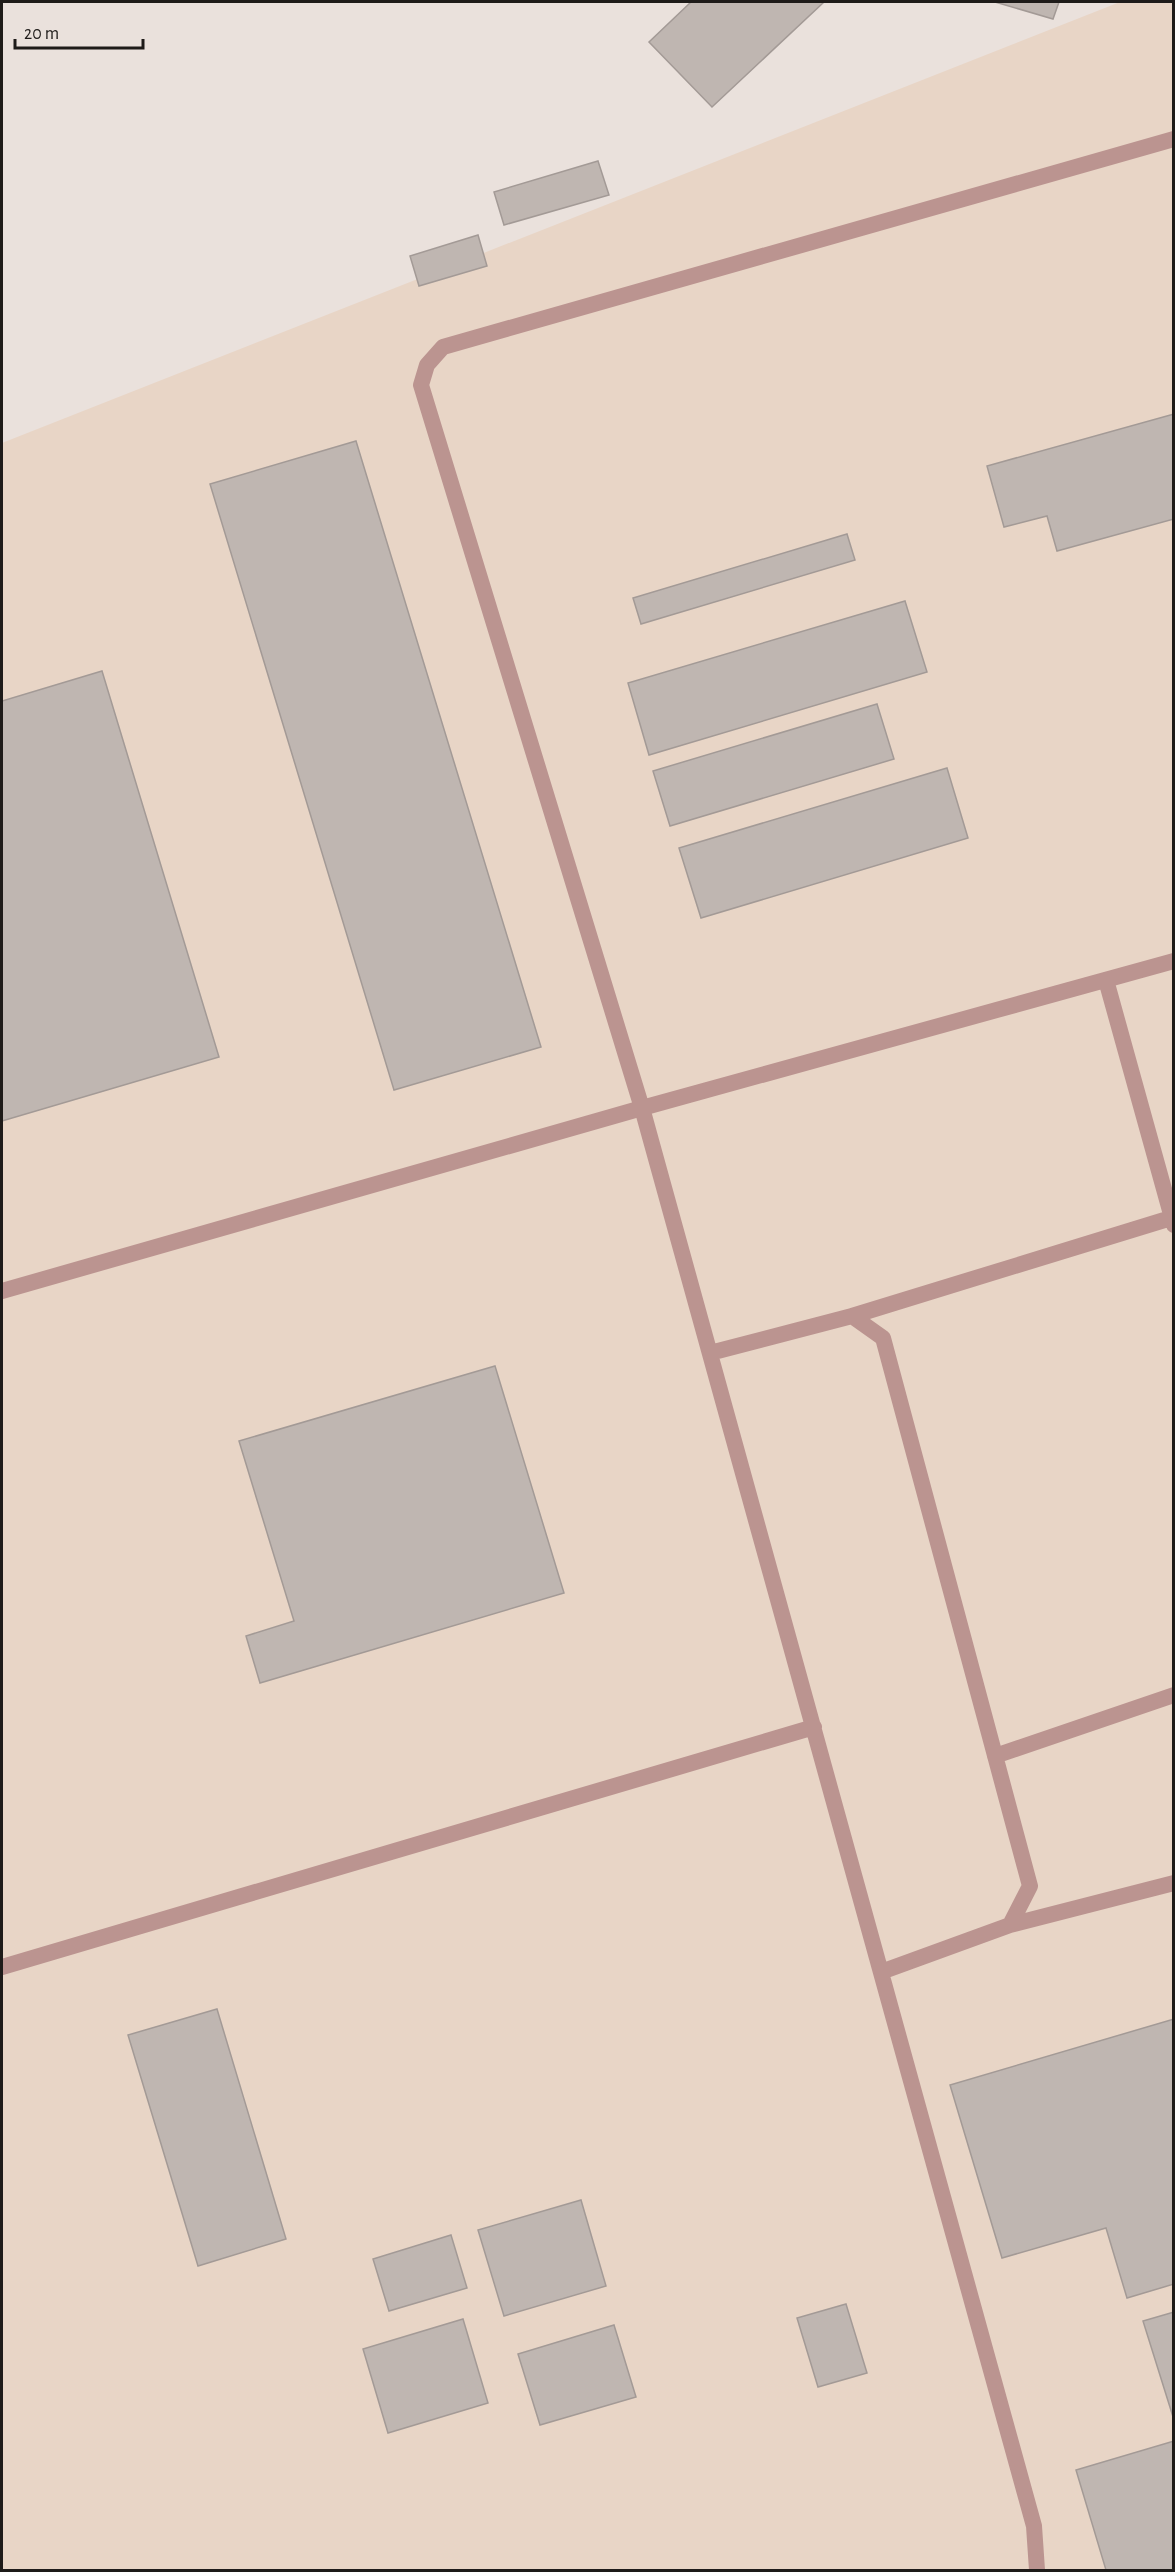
<svg xmlns="http://www.w3.org/2000/svg" width="1175" height="2572" font-family="'Alegreya Sans',sans-serif">
  <style>
    .industrial { fill: #e8d5c6 }
    .building { fill: #bfb6b1; stroke: #a39a96; stroke-width: 1.5 }
    .lines { fill: none; stroke-linecap: round; stroke-linejoin: round }
    .service { stroke: #bb9490; stroke-width: 16 }
  </style>
  <rect width="100%" height="100%" fill="#eae1dc"/>
  <path class="industrial" d="M1120 2H1173V2570H2V443Z"/>
  <path class="building" d="M691 2H824L712 107 649 42Z
    M995 2H1059L1053 19Z
    M598 161 609 195 504 225 494 192Z
    M478 235 487 266 419 286 410 256Z
    M1174 414V519L1057 551 1047 516 1004 527 987 466Z
    M356 441 541 1047 394 1090 210 484Z
    M847 534 855 560 641 624 633 598Z
    M905 601 927 672 649 755 628 683Z
    M102 671 219 1057 2 1121V701Z
    M877 704 894 759 670 826 653 771Z
    M947 768 968 838 701 918 679 848Z
    M495 1366 564 1593 260 1683 246 1636 294 1621 239 1441Z
    M217 2009 286 2239 198 2266 128 2035Z
    M1174 2019V2284L1127 2298 1106 2228 1002 2258 950 2085Z
    M581 2200 606 2286 504 2316 478 2230Z
    M451 2235 467 2288 389 2311 373 2259Z
    M846 2304 867 2373 818 2387 797 2318Z
    M1174 2312V2420L1143 2321Z
    M463 2319 488 2403 388 2433 363 2349Z
    M614 2325 636 2397 540 2425 518 2354Z
    M1174 2441V2570H1106L1076 2470Z"/>
  <g class="lines">
    <path class="service" d="M1106 980 1174 1225
      M2 1291 642 1108 1174 961
      M852 1316 1171 1218
      M710 1353 852 1316 883 1338 1030 1886 1010 1925 881 1972
      M995 1756 1174 1695
      M1010 1925 1174 1883
      M2 1967 814 1727
      M1037 2570 1034 2526 642 1108 421 385 427 365 443 347 1174 139"/>
  </g>
  <rect width="1175" height="2572" fill="none" stroke="#1e1b19" stroke-width="6"/>
  <path d="M15 39v9h128v-9" fill="none" stroke="#1e1b19" stroke-width="3"/>
  <text x="24" y="39" font-size="18" fill="#1e1b19" stroke="#eae1dc" stroke-width="4.5" paint-order="stroke">20 m</text>
</svg>
